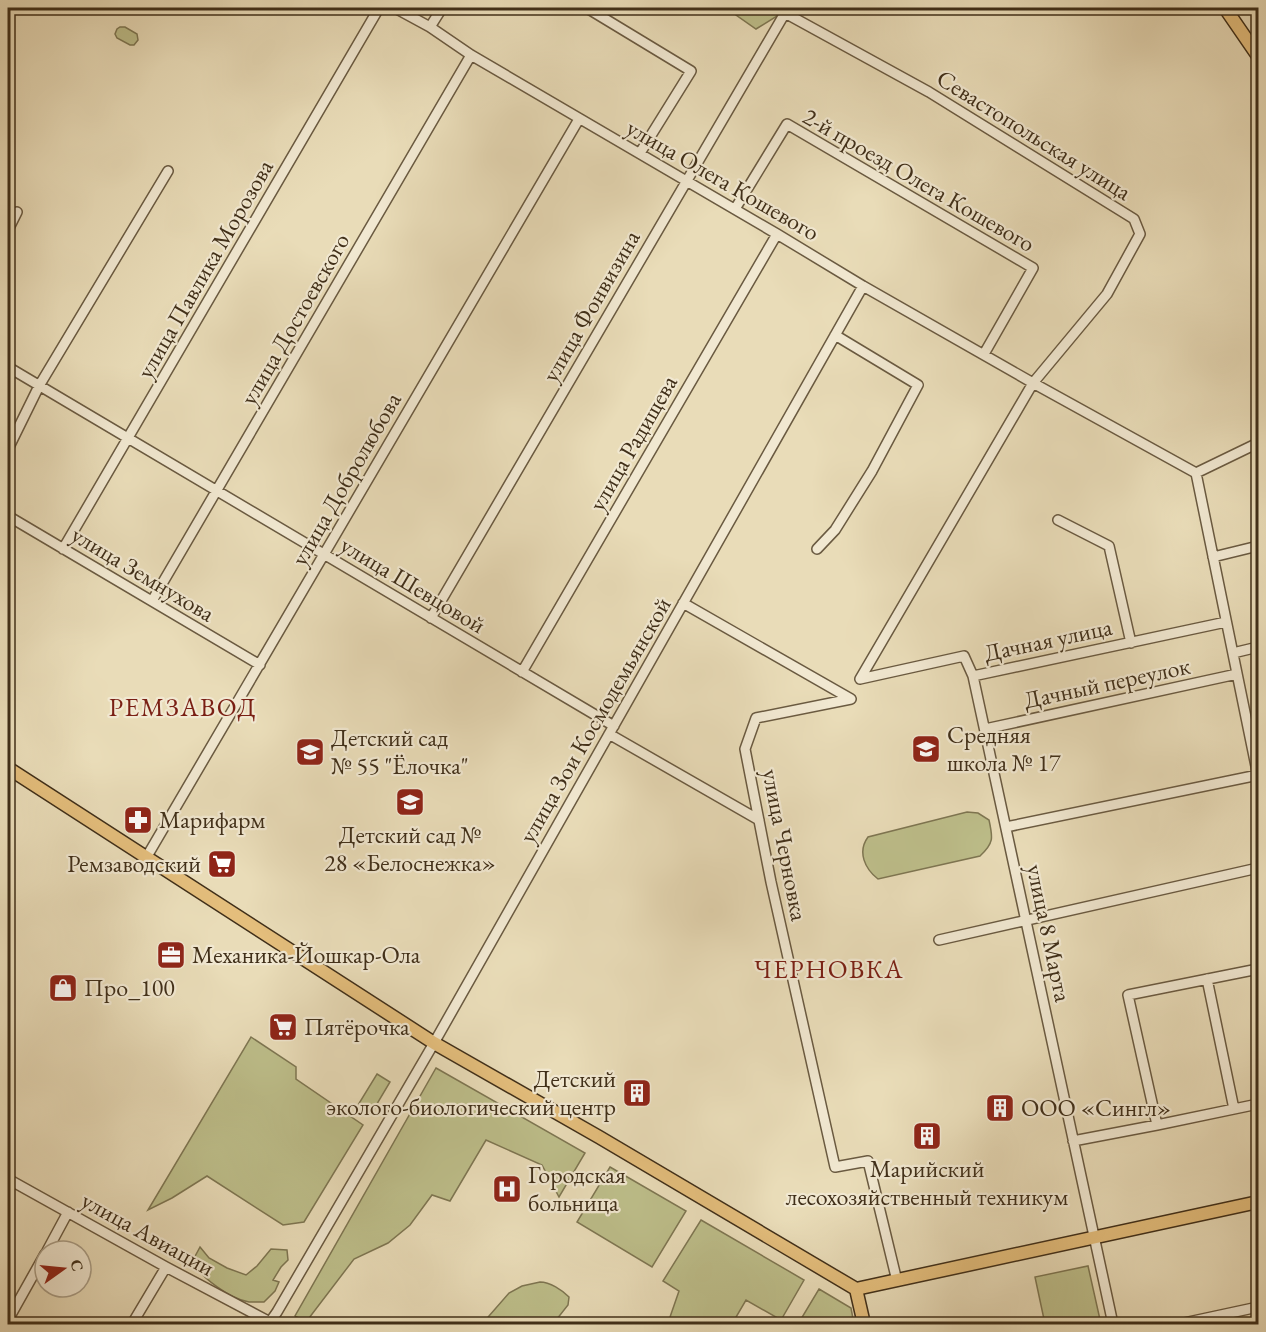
<svg xmlns="http://www.w3.org/2000/svg" width="1266" height="1332" font-family="'EB Garamond',serif">
  <style>
    .green { fill: #bdbe8a; stroke: #7e7652; stroke-width: 1.5 }
    .lines { fill: none; stroke-linecap: round; stroke-linejoin: round }
    .minor-casing { stroke: #6a5a41; stroke-width: 12 }
    .major-casing { stroke: #402f19; stroke-width: 15 }
    .minor { stroke: #f1e8d1; stroke-width: 9 }
    .major { stroke: #e4be7c; stroke-width: 12 }
    .labels { text-anchor: middle; stroke-width: 4.5; stroke-linejoin: round; paint-order: stroke }
    .street-label { font-size: 24px; fill: #402f19; stroke: #f1e8d1 }
    .poi-label { font-size: 24px; fill: #402f19; stroke: #f1e8d1; text-anchor: start }
    .neighbourhood-label { font-size: 26px; letter-spacing: 1.5px; fill: #7a1f14; stroke: #f1e8d1 }
  </style>
  <rect width="100%" height="100%" fill="#e9dcb8"/>
  <filter id="stains"><feTurbulence type="fractalNoise" baseFrequency=".00333" numOctaves="4"/><feColorMatrix values="0 0 0 0 .2 0 0 0 0 .09 0 0 0 0 .02 0 0 0 .5 -.17"/></filter>
  <radialGradient id="worn" r=".72"><stop offset=".6" stop-color="#630" stop-opacity="0"/><stop offset="1" stop-color="#630" stop-opacity=".3"/></radialGradient>
  <path class="green" d="M726 8H790L756 29Z
    M120 27H125L137 34 138 40 134 45H130L117 38 115 34 117 29Z
    M967 812 978 813 989 820C993 838 994 843 980 856L878 879C865 869 857 852 868 837Z
    M251 1037 296 1067V1079L363 1125 304 1222 283 1225 207 1176 172 1198 148 1210Z
    M436 1068 585 1153 559 1197 542 1165 486 1140 450 1201 432 1195 410 1225 388 1243 354 1259 306 1322 295 1316Z
    M377 1074 390 1082 371 1114 358 1105Z
    M610 1167 686 1211 652 1267 577 1222Z
    M701 1220 804 1280 781 1320 746 1300 732 1324H676L669 1320 679 1291 663 1281Z
    M200 1247 209 1258 227 1268 246 1275 257 1266 271 1249 287 1250 288 1260 281 1267 273 1280 279 1282 275 1291 264 1302C259 1302 254 1302 249 1302 230 1299 202 1278 192 1262Z
    M1088 1266 1101 1324H1045L1035 1277Z
    M540 1282C550 1282 562 1290 569 1297L568 1305 553 1324H482L509 1293 522 1286Z
    M819 1289 851 1308 854 1324H798Z"/>
  <g class="lines">
    <g class="minor-casing">
      <path id="minor" d="M395 8 430 27 471 55 777 234 863 286 1033 383 1196 473 1258 443
        M587 8 691 71 640 153
        M430 27 442 8
        M735 209 787 124 1033 268 984 354
        M8 230 17 212
        M8 367 614 726
        M8 449 39 386 168 171
        M1196 473 1258 776
        M8 516 260 665
        M1058 520 1109 546 1131 643
        M63 549 379 8
        M817 549 835 530 872 471 918 385 835 335
        M1213 557 1258 546
        M152 601 471 55
        M683 603 851 699
        M431 618 785 13 929 92 1134 219 1140 234 1107 294 1033 383 860 679
        M1233 653 1258 647
        M522 672 777 234
        M973 676 1226 622
        M860 679 964 656 973 676 1113 1324
        M851 699 756 718 745 749 771 882 835 1167 868 1161 897 1281
        M985 729 1237 674
        M609 734 759 820
        M1006 827 1258 775
        M146 858 579 119
        M939 940 1258 868
        M1207 979 1234 1109
        M1157 1125 1128 995 1258 969
        M1073 1141 1157 1125 1258 1104
        M8 1179 166 1267 270 1322
        M47 1251 68 1212
        M8 1320 45 1254
        M132 1324 166 1267
        M265 1324 270 1322 277 1312 434 1043 863 286
        M1179 1324 1258 1307"/>
    </g>
    <g class="major-casing">
      <path id="major" d="M1225 8 1258 56
        M8 768 434 1043 599 1137 856 1289 1258 1202
        M856 1289 864 1324"/>
    </g>
    <use href="#minor" class="minor"/>
    <use href="#major" class="major"/>
  </g>
  <defs>
    <g id="school-square" transform="scale(1.5)"><rect x="-9" y="-9" width="18" height="18" rx="4" fill="#8f2418" stroke="#f1e8d1"/><path d="M0-5L7-2L0 1L-7-2ZM-4 1L0 2.5L4 1V4Q0 6-4 4Z" fill="#fff"/></g>
    <g id="pharmacy-square" transform="scale(1.5)"><rect x="-9" y="-9" width="18" height="18" rx="4" fill="#8f2418" stroke="#f1e8d1"/><path d="M-2-6h4v4h4v4h-4v4h-4v-4h-4v-4h4Z" fill="#fff"/></g>
    <g id="supermarket-square" transform="scale(1.5)"><rect x="-9" y="-9" width="18" height="18" rx="4" fill="#8f2418" stroke="#f1e8d1"/><path d="M-6-5.5h2.5l.6 2H6L4.5 2H-2.5L-4.4-4H-6ZM-1.5 3.2a1.3 1.3 0 1 0 .1 0ZM3 3.2a1.3 1.3 0 1 0 .1 0Z" fill="#fff"/></g>
    <g id="office-square" transform="scale(1.5)"><rect x="-9" y="-9" width="18" height="18" rx="4" fill="#8f2418" stroke="#f1e8d1"/><path d="M-6-3h4V-5.5h4V-3h4V5H-6ZM-1-4.5V-3h2v-1.5ZM-6 0V1H6V0Z" fill="#fff"/></g>
    <g id="shop-square" transform="scale(1.5)"><rect x="-9" y="-9" width="18" height="18" rx="4" fill="#8f2418" stroke="#f1e8d1"/><path d="M-5-2.5h2.3a2.7 3.5 0 0 1 5.4 0H5L5.5 6h-11ZM-1.5-2.5h3a1.5 2.3 0 0 0-3 0Z" fill="#fff"/></g>
    <g id="building-square" transform="scale(1.5)"><rect x="-9" y="-9" width="18" height="18" rx="4" fill="#8f2418" stroke="#f1e8d1"/><path d="M-4-6H4V6H1V3H-1V6H-4ZM-2.5-4.3h1.7v1.8h-1.7ZM.8-4.3h1.7v1.8H.8ZM-2.5-1h1.7V.8h-1.7ZM.8-1h1.7V.8H.8Z" fill="#fff"/></g>
    <g id="hospital-square" transform="scale(1.5)"><rect x="-9" y="-9" width="18" height="18" rx="4" fill="#8f2418" stroke="#f1e8d1"/><path d="M-5-5h3v3.5h4V-5h3V5h-3V1.5h-4V5h-3Z" fill="#fff"/></g>
  </defs>
  <g fill-rule="evenodd">
    <use href="#school-square" x="926" y="749"/>
    <use href="#school-square" x="310" y="752"/>
    <use href="#school-square" x="410" y="802"/>
    <use href="#pharmacy-square" x="138" y="820"/>
    <use href="#supermarket-square" x="222" y="864"/>
    <use href="#office-square" x="171" y="955"/>
    <use href="#shop-square" x="63" y="988"/>
    <use href="#supermarket-square" x="283" y="1027"/>
    <use href="#building-square" x="637" y="1093"/>
    <use href="#building-square" x="1000" y="1108"/>
    <use href="#building-square" x="927" y="1136"/>
    <use href="#hospital-square" x="507" y="1189"/>
  </g>
  <g class="labels">
    <g class="street-label">
      <text transform="translate(1034 135) rotate(32)" y="8">Севастопольская улица</text>
      <text transform="translate(723 180) rotate(30)" y="8">улица Олега Кошевого</text>
      <text transform="translate(919 180) rotate(30)" y="8">2-й проезд Олега Кошевого</text>
      <text transform="translate(205 269) rotate(-60)" y="8">улица Павлика Морозова</text>
      <text transform="translate(591 306) rotate(-60)" y="8">улица Фонвизина</text>
      <text transform="translate(295 319) rotate(-60)" y="8">улица Достоевского</text>
      <text transform="translate(633 443) rotate(-60)" y="8">улица Радищева</text>
      <text transform="translate(346 479) rotate(-60)" y="8">улица Добролюбова</text>
      <text transform="translate(143 574) rotate(31)" y="8">улица Земнухова</text>
      <text transform="translate(413 585) rotate(31)" y="8">улица Шевцовой</text>
      <text transform="translate(1048 640) rotate(-12)" y="8">Дачная улица</text>
      <text transform="translate(1107 683) rotate(-12)" y="8">Дачный переулок</text>
      <text transform="translate(595 720) rotate(-60)" y="8">улица Зои Космодемьянской</text>
      <text transform="translate(785 845) rotate(79)" y="8">улица Черновка</text>
      <text transform="translate(1049 933) rotate(78)" y="8">улица 8 Марта</text>
      <text transform="translate(148 1234) rotate(29)" y="8">улица Авиации</text>
    </g>
    <g class="poi-label">
      <text x="947" y="743">Средняя<tspan x="947" dy="28">школа № 17</tspan></text>
      <text x="331" y="746">Детский сад<tspan x="331" dy="28">№ 55 "Ёлочка"</tspan></text>
      <text x="159" y="828">Марифарм</text>
      <text x="410" y="843" text-anchor="middle">Детский сад №<tspan x="410" dy="28">28 «Белоснежка»</tspan></text>
      <text x="201" y="872" text-anchor="end">Ремзаводский</text>
      <text x="192" y="963">Механика-Йошкар-Ола</text>
      <text x="84" y="996">Про_100</text>
      <text x="304" y="1035">Пятёрочка</text>
      <text x="616" y="1087" text-anchor="end">Детский<tspan x="616" dy="28">эколого-биологический центр</tspan></text>
      <text x="1021" y="1116">ООО «Сингл»</text>
      <text x="927" y="1177" text-anchor="middle">Марийский<tspan x="927" dy="28">лесохозяйственный техникум</tspan></text>
      <text x="528" y="1183">Городская<tspan x="528" dy="28">больница</tspan></text>
    </g>
    <g class="neighbourhood-label">
      <text x="183" y="716">РЕМЗАВОД</text>
      <text x="829" y="978">ЧЕРНОВКА</text>
    </g>
  </g>
  <rect width="1266" height="1332" fill="none" stroke="#e9dcb8" stroke-width="30"/>
  <rect x="9" y="9" width="1248" height="1314" fill="none" stroke="#402f19" stroke-width="3"/>
  <rect x="15" y="15" width="1236" height="1302" fill="none" stroke="#402f19" stroke-width="1.5"/>
  <g transform="translate(63 1269) rotate(75)"><circle r="28" fill="#f1e8d1" stroke="#aa9e87" stroke-width="1.5"/>
  <path d="M0-4.5L10 22L0 15L-10 22Z" fill="#8f2418"/>
  <text y="-9" font-size="16" font-weight="bold" text-anchor="middle" fill="#402f19">С</text>
  </g>
  <rect width="100%" height="100%" filter="url(#stains)"/>
  <rect width="100%" height="100%" fill="url(#worn)"/>
</svg>
